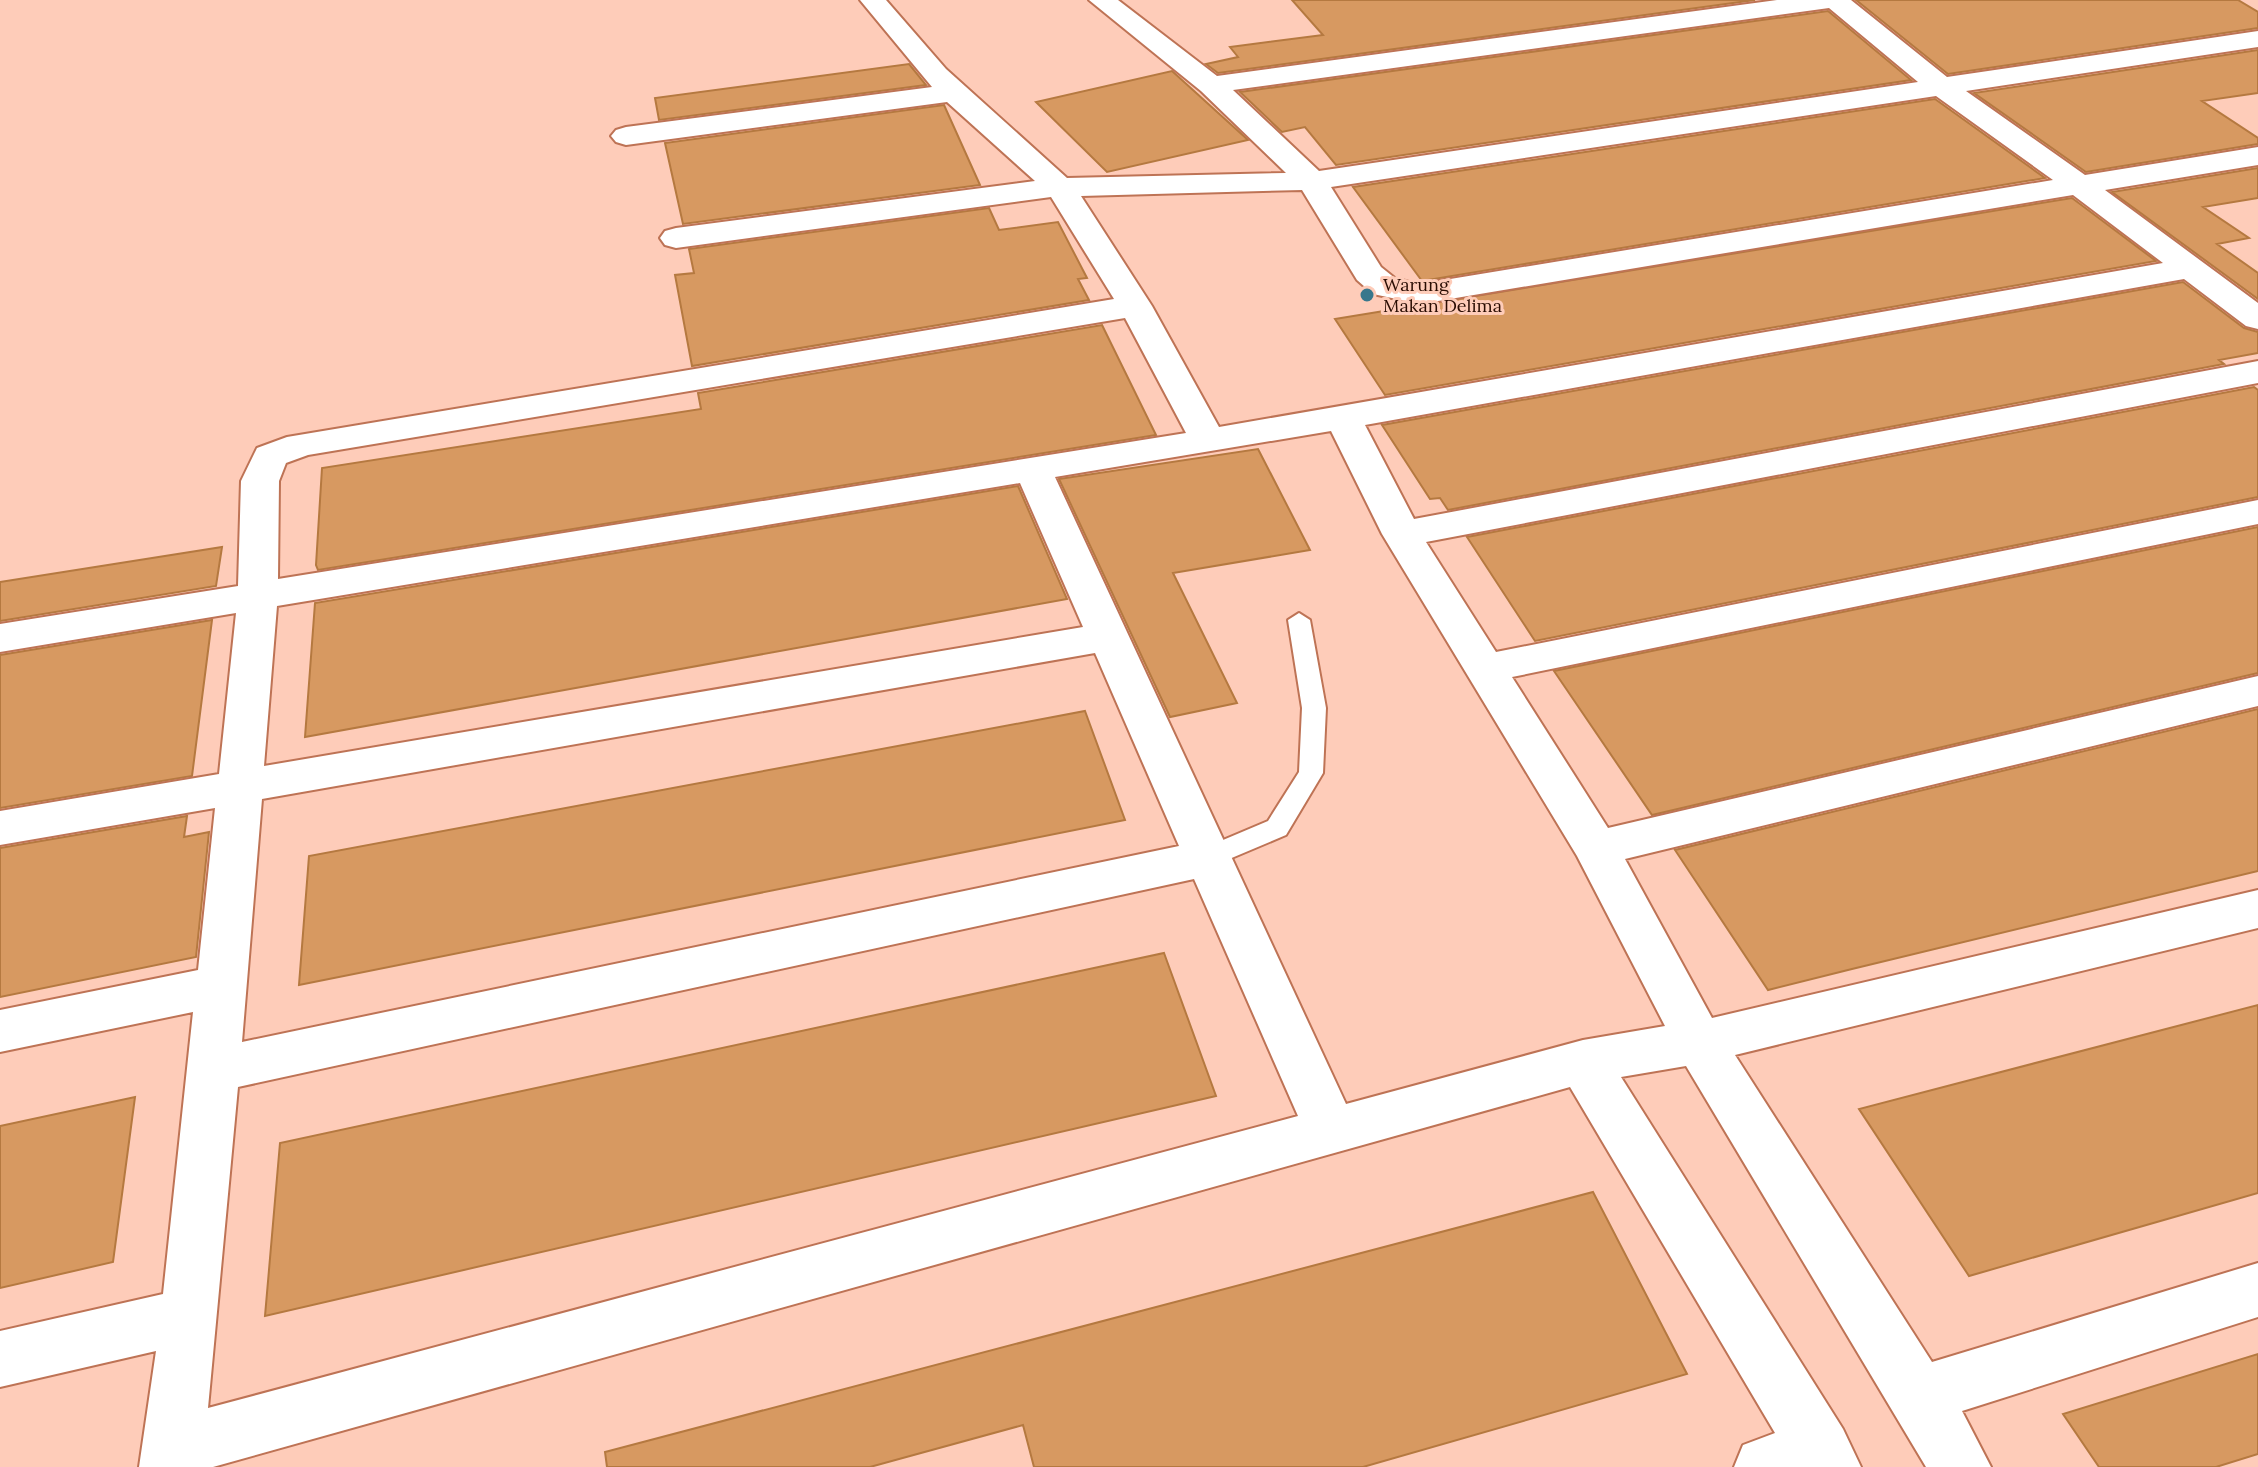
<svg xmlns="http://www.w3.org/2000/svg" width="2258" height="1467" font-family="Lora,serif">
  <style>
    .building { fill: #d79961; stroke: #b57940; stroke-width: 2 }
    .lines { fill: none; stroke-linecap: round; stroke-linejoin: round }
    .service-casing { stroke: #be7355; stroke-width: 4 }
    .minor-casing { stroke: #be7355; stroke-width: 4 }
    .service { fill: #fff; fill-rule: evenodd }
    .minor { fill: #fff; fill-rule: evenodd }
    .poi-dot { fill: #38778c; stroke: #feccb9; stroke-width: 3 }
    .labels { text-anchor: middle; stroke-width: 6; stroke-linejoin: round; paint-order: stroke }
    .far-poi-label { font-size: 18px; fill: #290c02; stroke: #feccb9; text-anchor: start }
  </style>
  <rect width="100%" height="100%" fill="#feccb9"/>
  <path class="building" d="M1292 0H1755L1218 73 1206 64 1238 57 1230 47 1323 35Z
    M1856 0H2238L2258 12V28L1948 74Z
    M1828 11 1911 80 1336 165 1305 127 1282 132 1240 92Z
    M2258 50V93L2202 101 2258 138V144L2086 172 1974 93Z
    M909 64 926 85 659 120 655 98Z
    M1172 71 1248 140 1107 172 1036 102Z
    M1935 99 2045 178 1422 281 1353 187Z
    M944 105 980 185 683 224 665 143Z
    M2258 168V198L2203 207 2249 238 2217 244 2258 273V299L2112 192Z
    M2072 198 2156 261 1385 395 1335 319Z
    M989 208 999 230 1058 222 1087 278 1078 279 1089 300 692 366 675 275 694 273 689 249Z
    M2183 282 2244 328 2258 332V353L2219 360 2224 364 1448 510 1440 498 1430 499 1382 425Z
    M1102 325 1156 435 318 570 316 565 322 468 701 409 698 393Z
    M2254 387 2258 390V497L1535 641 1467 537Z
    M1258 449 1310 550 1173 573 1237 703 1170 717 1059 479Z
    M1018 486 1067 599 305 737 315 603Z
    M2258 527V673L1652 815 1554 671Z
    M222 547 216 586 0 621V582Z
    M212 620 192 776 0 808V655Z
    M2258 709V871L1852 969 1768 990 1675 850Z
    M1085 711 1125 820 299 985 309 856Z
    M187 816 184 837 209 832 196 957 0 997V848Z
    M1164 953 1216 1096 265 1316 280 1143Z
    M2258 1005V1193L1969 1276 1859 1109Z
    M135 1097 113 1262 0 1288V1126Z
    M1593 1192 1687 1374 1363 1467H1034L1023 1425 870 1467H607L605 1452Z
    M2258 1354V1454L2216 1467H2099L2063 1414Z"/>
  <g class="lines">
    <g class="service-casing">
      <path id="service" d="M1299 613 1310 620 1326 708 1323 773 1286 835 1215 865 1206 868 1197 865 1193 858 1197 851 1268 821 1299 772 1302 708 1288 620Z"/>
    </g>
    <g class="minor-casing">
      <path id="minor" d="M860 0H886L946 69 1067 178 1286 173 1201 91 1089 0H1118L1217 76 1777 0H1851L1947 77 2258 31V47L1966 91 2085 175 2258 147V165L2105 190 2258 303V329L2246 326 2184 279 1365 425 1414 519 2258 361V383L1426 542 1496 652 2258 500V524L1512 677 1608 828 2258 676V706L1625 859 1712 1018 2258 890V928L1735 1055 1932 1362 2258 1263V1317L1962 1411 1991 1467H1926L1686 1066 1621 1077 1843 1429 1861 1467H1734L1743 1445 1775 1433 1570 1087 213 1467H139L156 1351 0 1387V1331L163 1294 193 1012 0 1052V1010L198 970 215 808 0 845V811L219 774 236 613 0 652V624L238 586 241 481 257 448 287 437 1114 299 1051 197 676 248 665 245 660 238 665 231 676 228 1035 181 947 102 626 145 616 142 611 136 616 130 626 127 932 87ZM1829 8 1918 82 1319 171 1233 90ZM1936 96 2053 180 1420 284 1396 279 1381 267 1331 187ZM1302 190 1357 280 1373 294 1420 304 2073 195 2163 263 1219 427 1152 306 1081 196ZM1125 318 1186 433 278 579 279 481 286 463 308 455ZM1331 431 1382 534 1577 856 1665 1026 1583 1040 1346 1104 1055 477ZM1020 483 1083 627 264 766 277 606ZM1095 653 1179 846 242 1042 262 799ZM1194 879 1298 1116 208 1408 238 1087Z"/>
    </g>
    <use href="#service" class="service"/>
    <use href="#minor" class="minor"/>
  </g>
  <circle class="poi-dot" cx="1367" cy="295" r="8"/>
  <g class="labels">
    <g class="far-poi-label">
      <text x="1383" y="291">Warung<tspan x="1383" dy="21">Makan Delima</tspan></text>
    </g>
  </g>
</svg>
